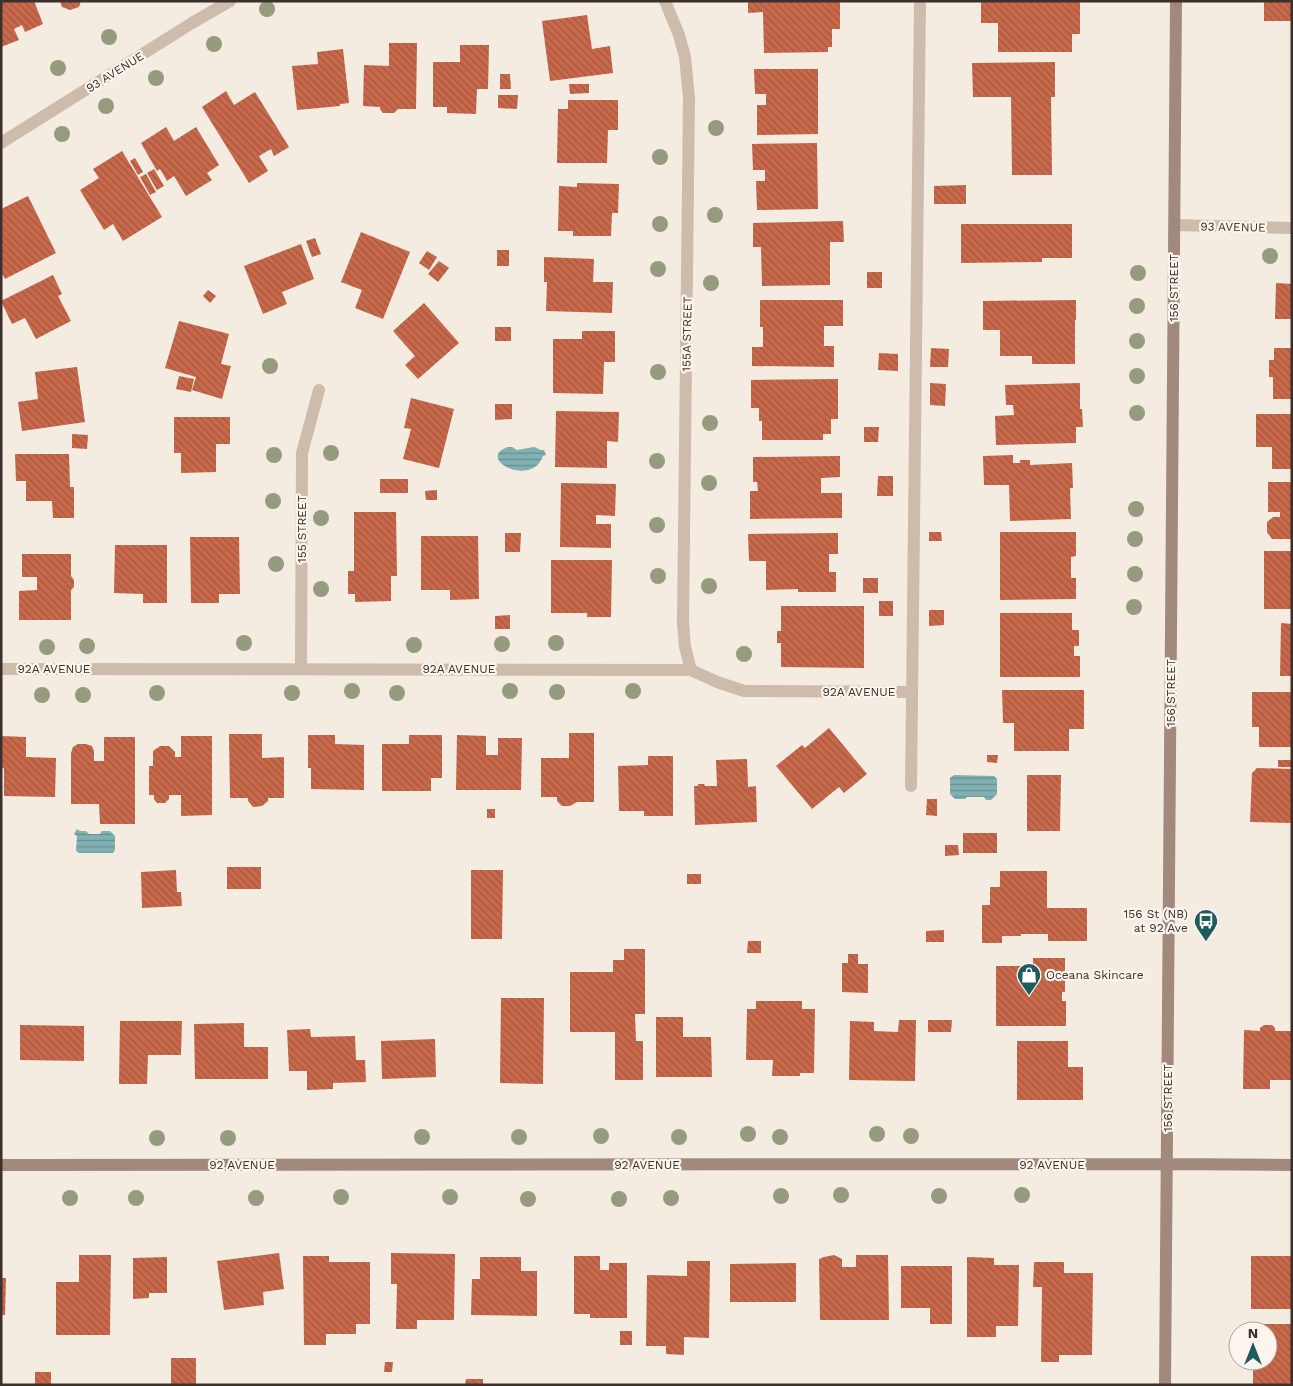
<svg xmlns="http://www.w3.org/2000/svg" width="1293" height="1386" font-family="'Work Sans',sans-serif">
  <style>
    .water { fill: url(#water-rules) }
    .building { fill: url(#building-back-hatch) }
    .lines { fill: none; stroke-linecap: round; stroke-linejoin: round }
    .lane { stroke: #cdbbac; stroke-width: 12 }
    .street { stroke: #cdbbac; stroke-width: 12 }
    .secondary { stroke: #a18a7d; stroke-width: 12 }
    .tree { fill: #969b7f }
    .labels { text-anchor: middle; stroke-width: 4.5; stroke-linejoin: round; paint-order: stroke }
    .street-label { font-size: 12px; fill: #3b302b; stroke: #fbf5ee }
    .poi-label { font-size: 12px; fill: #3b302b; stroke: #fbf5ee; text-anchor: end }
  </style>
  <defs>
    <pattern id="water-rules" width="6" height="5" patternUnits="userSpaceOnUse" patternTransform="scale(1.25)"><rect width="6" height="5" fill="#7fb0b2"/><path d="M0 2.5h6" fill="none" stroke="#699091"/></pattern>
    <pattern id="building-back-hatch" width="6" height="6" patternUnits="userSpaceOnUse" patternTransform="scale(1.25)"><rect width="6" height="6" fill="#c8694b"/><path d="M-1 5l2 2M0 0l6 6M5-1l2 2" fill="none" stroke="#a4573f"/></pattern>
  </defs>
  <rect width="100%" height="100%" fill="#f4ebe1"/>
  <path class="water" d="M508 447H512L517 450 534 447 541 450H544L546 455 543 456C531 489 475 458 508 447Z
    M954 775 994 776 997 779V794L991 800H986L984 797H967L965 799H955L950 794V778Z
    M77 829 80 831H86L89 834H100L102 831H110L115 836V850L113 853H79L76 851 77 836 74 834Z"/>
  <path class="building" d="M1 1H34L43 24 25 32 22 25 14 29 19 40 1 47Z
    M60 1H81L79 7 70 10 62 7Z
    M748 1H840V29H832V47H828V52L764 53 763 12 748 13Z
    M981 1H1080V34H1072V52H998V23H981Z
    M1264 1H1292V21H1264Z
    M587 15 592 49 610 46 613 73 550 81 542 21Z
    M389 43H417L416 109H398L394 113H383L380 109V107L363 106 364 65 389 66Z
    M460 45H489L488 89H477L476 114 447 113V107H433V62H460Z
    M343 49 349 103 340 104V106L297 110 292 66 318 64 317 52Z
    M1055 62V97H1051L1052 175H1012L1011 97H973L972 63Z
    M754 69H818V134L757 135V105H766V94H755Z
    M500 74H510L511 89H500Z
    M569 84H589V93L570 94Z
    M226 91 234 105 255 92 289 147 274 156 271 149 259 156 268 171 249 183 202 107Z
    M498 95H518L517 109 498 108Z
    M568 100H618V130H608L607 163H557L558 109H568Z
    M166 127 174 141 196 127 219 165 207 173 212 180 186 196 174 176 167 181 160 169 157 171 141 143Z
    M817 143 818 209 757 210 756 181H765V170H753L752 144Z
    M122 151 162 217 123 241 113 224 104 230 80 190 99 178 93 169Z
    M135 158 143 172 138 175 130 161Z
    M154 169 164 186 157 190 147 173Z
    M146 174 156 192 150 195 140 177Z
    M577 183 619 184 618 213H612L611 236H573V231H558L559 186 577 187Z
    M966 185V204H934V186Z
    M28 196 56 253 5 279 1 272V246L3 245 1 242V209Z
    M843 221 844 242H830V285L762 286 761 247H753V223Z
    M961 224H1072V258H1042V262L961 263Z
    M361 232 410 252 383 319 355 308 362 290 341 282Z
    M315 238 321 254 312 257 306 241Z
    M301 244 314 279 282 292 287 304 263 314 244 266Z
    M497 250H509V266H497Z
    M427 251 437 257 429 270 419 263Z
    M544 257 594 259 593 282H613L612 313 546 311 547 282H544Z
    M439 261 449 268 438 282 428 274Z
    M867 272H882V288H867Z
    M53 275 62 294 58 296 71 321 36 339 25 318 12 324 1 301Z
    M1276 283 1292 284V319H1275Z
    M208 290 216 296 210 303 203 296Z
    M760 300H843V326H824V346H834V367L752 366V347H763V327H760Z
    M1076 300V320H1075V364H1032V356H1000V330H983V301Z
    M424 303 459 343 418 379 405 365 415 356 393 331Z
    M179 321 229 334 221 364 231 366 222 399 192 390 196 377 165 368Z
    M495 327H511V341H495Z
    M582 331H615V362H604L603 394 553 393V339H582Z
    M931 348 949 349 948 367H930Z
    M1274 348H1292V399H1273V377H1269V360H1274Z
    M879 353 898 354V371L878 370Z
    M77 367 85 422 22 431 18 402 38 399 35 372Z
    M179 376 194 379 191 392 176 389Z
    M838 379V419H831V434H823V440H762V421H759V408H751V380Z
    M930 383 946 384 945 406 930 405Z
    M1080 383V409H1082L1083 427H1076V443L996 445 995 416 1014 415 1013 405H1006L1005 385Z
    M411 398 454 409 439 468 403 459 411 429 404 428Z
    M495 404H512V419L495 420Z
    M556 411 619 412 618 442 607 441V468L555 467Z
    M1256 414H1292V469H1272V447H1256Z
    M174 417H230V444H216V472L181 473V453H174Z
    M864 427H879L878 442H864Z
    M72 434 88 435 87 449 72 448Z
    M15 454H69L70 487H74V518H53L52 501H26V481H16Z
    M1013 455V463H1020V460H1030V465L1072 463 1073 488H1070L1071 519 1010 521 1009 485H984L983 456Z
    M840 456V477L821 478V493H842V518L750 519V491H758L757 482H753V457Z
    M878 476H893V496H877Z
    M380 479H408V493H380Z
    M1268 482H1292V539H1272L1267 532V522L1273 517H1280V512H1268Z
    M561 483 616 484 615 516 596 515V524H611V548L560 547Z
    M437 490V500H426L425 491Z
    M354 512H396L397 576H391V601L355 602V594H348V571H354Z
    M929 532H941L942 541H929Z
    M1000 532H1076V556L1071 557V578H1076V599L1000 600Z
    M505 533H521L520 552H505Z
    M838 533V554H829V572H836V592H798V589L766 590V561H749L748 534Z
    M421 536H478L479 599 450 600V590H421Z
    M190 537H239L240 594H219V603H191Z
    M115 545H167V603H143V594L114 593Z
    M1264 551H1292V609H1264Z
    M22 554H71V576L74 580V587L71 590V620H19V591L37 590V577H22Z
    M551 560H612L611 617H587V613H551Z
    M863 578H878V593H863Z
    M879 601H893V616H879Z
    M781 606H864V668L781 667V643H777V631H781Z
    M929 610H944V625L929 626Z
    M1000 613H1072V630H1079V646H1074V656H1080V677H1000Z
    M510 615V629H495V616Z
    M1281 623 1292 624V676H1280Z
    M1002 690H1084V729H1069V751H1014V723H1003Z
    M1252 692H1292V747H1259V727H1252Z
    M829 728 867 774 844 793 839 787 812 809 776 766 802 745 805 748Z
    M569 733H594V802H577L570 806H562L557 801V797H541V758H569Z
    M229 734H262V758L284 757V798H268V801L262 806 253 807 248 801V798H230Z
    M308 735H335V744L364 745V790L311 789V768H308Z
    M409 735H442V778H431V791H382V744H409Z
    M457 735 486 736V755H498V738H522L521 790H456Z
    M1 736 26 737V757L56 758 55 797 4 796V768H1Z
    M181 736H212V815L181 816V795H169V799L165 803H157L154 799V795H149V766H153V751L160 746H169L175 752V757H181Z
    M104 737H135V824H100L99 804H71V753L73 747 78 744H86L92 746 94 751V761H104Z
    M987 755H998L997 763 987 762Z
    M648 756H673V816H644V811H619L618 766 648 765Z
    M747 759 748 787 756 786 757 822 695 825 694 786H698V784H704L705 786H717L716 760Z
    M1278 760H1292V767H1278Z
    M1257 768 1292 769V823L1250 822 1252 773Z
    M1027 775H1061L1060 831H1027Z
    M927 799H937V816L926 815Z
    M487 809H495V818H487Z
    M963 833H997V853H963Z
    M945 845H958L959 855 945 856Z
    M227 867H261V889H227Z
    M176 870 177 892H181L182 906 142 908 141 872Z
    M471 870H503L502 939H471Z
    M1000 871H1047V908H1087V941H1048V934H1021V936H1002V943H982V905H990V887H1000Z
    M687 874H701V884H687Z
    M944 930V942H926V931Z
    M748 941H761V953H747Z
    M624 949H645V1014H635L636 1041H643V1080H615V1032H570V972H613V960H624Z
    M848 954H858V964H868V993L842 992V963H848Z
    M1033 958H1065V992H1062V1001H1066V1026H996V966H1033Z
    M501 998H544L543 1084 500 1083Z
    M756 1001H802V1009H815L814 1073H800V1076H772L773 1060H746L747 1009H756Z
    M656 1017H683V1037H711L712 1077H656Z
    M899 1020H916L915 1081 849 1080 850 1021 874 1022V1031L898 1032Z
    M928 1020H952L951 1032H928Z
    M120 1021H182L181 1055H148L147 1084H119Z
    M244 1023V1047H268V1079H195L194 1024Z
    M20 1025 84 1026V1061L20 1060Z
    M1264 1025H1272L1275 1028V1031H1292V1080H1270V1089H1243L1244 1030 1260 1031V1028Z
    M310 1029 311 1037 355 1036 356 1060H365L366 1082 333 1083V1089L307 1090V1071H289L287 1030Z
    M435 1039 436 1077 382 1079 381 1041Z
    M1017 1041H1068V1067H1083V1100H1017Z
    M279 1253 284 1289 263 1292 264 1305 224 1310 217 1261Z
    M391 1253 455 1254 454 1320H417V1329H396L397 1284H391Z
    M79 1255H111L110 1335H56V1282H79Z
    M834 1255 842 1259V1267H856V1255H888L889 1320H820L819 1259 824 1257Z
    M303 1256H329V1262H370V1324H356V1334H326V1345H304Z
    M574 1256H600V1270H609V1263H627V1318H590V1314H574Z
    M1251 1256H1292V1309H1251Z
    M167 1257V1293H149V1298L133 1299V1258Z
    M480 1257H521V1271H537V1316L471 1315 472 1279H480Z
    M967 1257 994 1258V1265H1019L1018 1326H996V1337H967Z
    M687 1261H710L709 1338 684 1337V1355L666 1354V1346H646L647 1275 687 1276Z
    M1034 1262H1064V1273H1093L1092 1355H1059V1362H1041L1042 1287H1033Z
    M796 1263V1302H730V1264Z
    M901 1266H952V1324H930V1308H901Z
    M1 1278H6L5 1315H1Z
    M1262 1324H1292V1385H1253V1361H1268V1331H1262Z
    M620 1331H632V1345H620Z
    M171 1358H196V1385H171Z
    M385 1362H393L392 1372H384Z
    M35 1372H51V1385H35Z
    M466 1379H483V1385H465Z"/>
  <g class="lines">
    <path class="lane" d="M911 786 920 1"/>
    <path class="street" d="M665 1 679 35 685 57 689 98 683 622 685 647 691 670
      M1 143 192 23 230 1
      M1174 225 1292 228
      M1 669 691 670 717 682 744 691 912 692
      M301 669 302 453 319 390"/>
    <path class="secondary" d="M1 1165 1167 1164 1292 1165
      M1165 1385 1176 1"/>
  </g>
  <g class="tree">
    <circle cx="267" cy="9" r="8"/>
    <circle cx="109" cy="37" r="8"/>
    <circle cx="214" cy="44" r="8"/>
    <circle cx="58" cy="68" r="8"/>
    <circle cx="156" cy="78" r="8"/>
    <circle cx="106" cy="106" r="8"/>
    <circle cx="716" cy="128" r="8"/>
    <circle cx="62" cy="134" r="8"/>
    <circle cx="660" cy="157" r="8"/>
    <circle cx="715" cy="215" r="8"/>
    <circle cx="660" cy="224" r="8"/>
    <circle cx="1270" cy="256" r="8"/>
    <circle cx="658" cy="269" r="8"/>
    <circle cx="1138" cy="273" r="8"/>
    <circle cx="711" cy="283" r="8"/>
    <circle cx="1137" cy="306" r="8"/>
    <circle cx="1137" cy="341" r="8"/>
    <circle cx="270" cy="366" r="8"/>
    <circle cx="658" cy="372" r="8"/>
    <circle cx="1137" cy="376" r="8"/>
    <circle cx="1137" cy="413" r="8"/>
    <circle cx="710" cy="423" r="8"/>
    <circle cx="331" cy="453" r="8"/>
    <circle cx="274" cy="455" r="8"/>
    <circle cx="657" cy="461" r="8"/>
    <circle cx="709" cy="483" r="8"/>
    <circle cx="273" cy="501" r="8"/>
    <circle cx="1136" cy="509" r="8"/>
    <circle cx="321" cy="518" r="8"/>
    <circle cx="657" cy="525" r="8"/>
    <circle cx="1135" cy="539" r="8"/>
    <circle cx="276" cy="564" r="8"/>
    <circle cx="1135" cy="574" r="8"/>
    <circle cx="658" cy="576" r="8"/>
    <circle cx="709" cy="586" r="8"/>
    <circle cx="321" cy="589" r="8"/>
    <circle cx="1134" cy="607" r="8"/>
    <circle cx="244" cy="643" r="8"/>
    <circle cx="556" cy="643" r="8"/>
    <circle cx="502" cy="644" r="8"/>
    <circle cx="414" cy="645" r="8"/>
    <circle cx="87" cy="646" r="8"/>
    <circle cx="47" cy="647" r="8"/>
    <circle cx="744" cy="654" r="8"/>
    <circle cx="352" cy="691" r="8"/>
    <circle cx="510" cy="691" r="8"/>
    <circle cx="633" cy="691" r="8"/>
    <circle cx="557" cy="692" r="8"/>
    <circle cx="157" cy="693" r="8"/>
    <circle cx="292" cy="693" r="8"/>
    <circle cx="397" cy="693" r="8"/>
    <circle cx="42" cy="695" r="8"/>
    <circle cx="83" cy="695" r="8"/>
    <circle cx="748" cy="1134" r="8"/>
    <circle cx="877" cy="1134" r="8"/>
    <circle cx="601" cy="1136" r="8"/>
    <circle cx="911" cy="1136" r="8"/>
    <circle cx="422" cy="1137" r="8"/>
    <circle cx="519" cy="1137" r="8"/>
    <circle cx="679" cy="1137" r="8"/>
    <circle cx="780" cy="1137" r="8"/>
    <circle cx="157" cy="1138" r="8"/>
    <circle cx="228" cy="1138" r="8"/>
    <circle cx="841" cy="1195" r="8"/>
    <circle cx="1022" cy="1195" r="8"/>
    <circle cx="781" cy="1196" r="8"/>
    <circle cx="939" cy="1196" r="8"/>
    <circle cx="341" cy="1197" r="8"/>
    <circle cx="450" cy="1197" r="8"/>
    <circle cx="70" cy="1198" r="8"/>
    <circle cx="136" cy="1198" r="8"/>
    <circle cx="256" cy="1198" r="8"/>
    <circle cx="671" cy="1198" r="8"/>
    <circle cx="528" cy="1199" r="8"/>
    <circle cx="619" cy="1199" r="8"/>
  </g>
  <defs>
    <g id="bus-pin" transform="scale(1.25)"><path d="M0 17L-7.5 6A9.5 9.5 0 1 1 7.5 6Z" fill="#1f5a5e" stroke="#fbf5ee"/><path d="M-5-6H5V4H4V6H2V4H-2V6H-4V4H-5ZM-3.5-4V0h7V-4ZM-3.5 1.2v1.5H-2V1.2ZM2 1.2v1.5H3.5V1.2Z" fill="#fff"/></g>
    <g id="shop-pin" transform="scale(1.25)"><path d="M0 17L-7.5 6A9.5 9.5 0 1 1 7.5 6Z" fill="#1f5a5e" stroke="#fbf5ee"/><path d="M-5-2.5h2.3a2.7 3.5 0 0 1 5.4 0H5L5.5 6h-11ZM-1.5-2.5h3a1.5 2.3 0 0 0-3 0Z" fill="#fff"/></g>
  </defs>
  <g fill-rule="evenodd">
    <use href="#bus-pin" x="1206" y="921"/>
    <use href="#shop-pin" x="1029" y="975"/>
  </g>
  <g class="labels">
    <g class="street-label">
      <text transform="translate(115 72) rotate(-32)" y="4">93 AVENUE</text>
      <text transform="translate(1233 227) rotate(1)" y="4">93 AVENUE</text>
      <text transform="translate(1174 288) rotate(-90)" y="4">156 STREET</text>
      <text transform="translate(687 334) rotate(-89)" y="4">155A STREET</text>
      <text transform="translate(302 529) rotate(-90)" y="4">155 STREET</text>
      <text x="54" y="673">92A AVENUE</text>
      <text x="459" y="673">92A AVENUE</text>
      <text x="859" y="696">92A AVENUE</text>
      <text transform="translate(1171 693) rotate(-90)" y="4">156 STREET</text>
      <text transform="translate(1168 1098) rotate(-90)" y="4">156 STREET</text>
      <text x="242" y="1169">92 AVENUE</text>
      <text x="647" y="1169">92 AVENUE</text>
      <text x="1052" y="1169">92 AVENUE</text>
    </g>
    <g class="poi-label">
      <text x="1188" y="918">156 St (NB)<tspan x="1188" dy="14">at 92 Ave</tspan></text>
      <text x="1046" y="979" text-anchor="start">Oceana Skincare</text>
    </g>
  </g>
  <rect width="1293" height="1386" fill="none" stroke="#3b302b" stroke-width="5"/>
  <g transform="translate(1253 1346)"><circle r="24" fill="#fbf5ee" stroke="#aea6a0"/>
  <path d="M0-4L9 19L0 12L-9 19Z" fill="#1f5a5e"/>
  <text y="-8" font-size="14" font-weight="bold" text-anchor="middle" fill="#3b302b">N</text>
  </g>
</svg>
